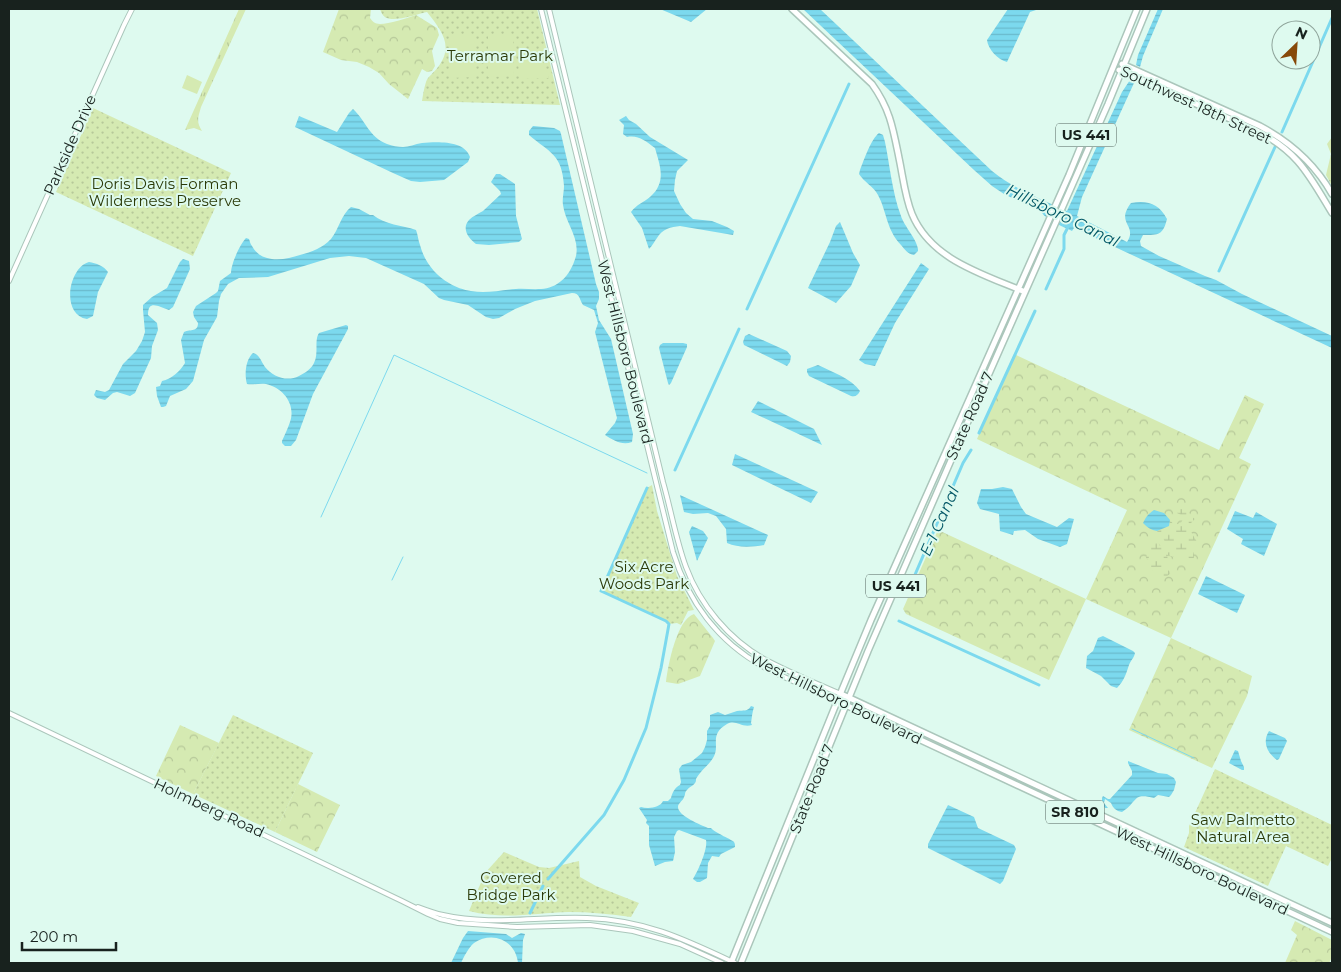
<svg xmlns="http://www.w3.org/2000/svg" width="1341" height="972" font-family="Montserrat,sans-serif">
  <style>
    .grass { fill: url(#grass-tufts) }
    .forest { fill: url(#forest-crowns) }
    .wetland { fill: url(#wetland-marsh) }
    .park { fill: url(#park-dots) }
    .pitch { fill: #d5eab2 }
    .water { fill: url(#water-rules) }
    .lines { fill: none; stroke-linecap: round; stroke-linejoin: round }
    .stream { stroke: #7cd9ee; stroke-width: 1 }
    .canal { stroke: #7cd9ee; stroke-width: 3 }
    .minor-casing { stroke: #abc6bb; stroke-width: 6 }
    .major-casing { stroke: #abc6bb; stroke-width: 8 }
    .minor { stroke: #fff; stroke-width: 4 }
    .major { stroke: #fff; stroke-width: 5 }
    .labels { text-anchor: middle; stroke-width: 4; stroke-linejoin: round; paint-order: stroke }
    .shield { fill: #defaef; stroke: #53635d; stroke-width: 1 }
    .shield-label { font-size: 14px; font-weight: bold; fill: #18221e }
    .park-label { font-size: 15px; fill: #2b3a08; stroke: #defaef }
    .street-label { font-size: 15px; fill: #18221e; stroke: #defaef }
    .water-label { font-size: 16px; font-style: italic; fill: #005665; stroke: #defaef }
  </style>
  <defs>
    <pattern id="grass-tufts" width="24" height="20" patternUnits="userSpaceOnUse" patternTransform="scale(1.25)"><rect width="24" height="20" fill="#d5eab2"/><path d="M3 7l-1-3M5 7V3M7 7l1-3M15 17l-1-3M17 17v-4M19 17l1-3" fill="none" stroke="#b6c899"/></pattern>
    <pattern id="forest-crowns" width="20" height="18" patternUnits="userSpaceOnUse" patternTransform="scale(1.25)"><rect width="20" height="18" fill="#d5eab2"/><path d="M2 6a3 3 0 1 1 6 0M12 15a3 3 0 1 1 6 0" fill="none" stroke="#b6c899"/></pattern>
    <pattern id="wetland-marsh" width="20" height="14" patternUnits="userSpaceOnUse" patternTransform="scale(1.25)"><rect width="20" height="14" fill="#d5eab2"/><path d="M1 5h8M5 5V1M11 12h8M15 12V8" fill="none" stroke="#b6c899"/></pattern>
    <pattern id="park-dots" width="8" height="8" patternUnits="userSpaceOnUse" patternTransform="scale(1.25)"><rect width="8" height="8" fill="#d5eab2"/><path d="M2 2h.1M6 6h.1" fill="none" stroke="#b6c899" stroke-width="1.8" stroke-linecap="round"/></pattern>
    <pattern id="water-rules" width="6" height="5" patternUnits="userSpaceOnUse" patternTransform="scale(1.25)"><rect width="6" height="5" fill="#7cd9ee"/><path d="M0 2.5h6" fill="none" stroke="#6abacc"/></pattern>
  </defs>
  <rect width="100%" height="100%" fill="#defaef"/>
  <path class="grass" d="M239 9H246L201 107C198 118 196 121 202 131L194 128 185 130Z
    M1332 137V186L1326 175 1331 154 1327 144Z"/>
  <path class="forest" d="M339 9H371L370 18C372 21 375 24 380 24 389 24 407 18 416 15L437 28 439 35 432 51 435 66 432 71 427 72 422 69 408 99 389 84 379 73 369 67 357 62 341 60 323 52Z
    M1014 354 1219 450 1245 395 1264 404 1239 458 1251 464 1171 638 1252 676 1247 696 1212 768 1129 730 1171 638 1086 599 1049 680 906 614 903 609 938 530 1086 599 1127 510 977 439Z
    M694 614 713 638 715 641 700 676 678 684 666 682C668 665 677 619 694 614Z
    M180 725 219 743 193 794 156 776Z
    M298 784 340 805 317 852 275 832Z
    M1295 921 1332 940V957L1329 963H1285L1297 935 1291 930Z"/>
  <path class="wetland" d="M1180 509C1189 509 1189 515 1195 519 1187 525 1190 530 1194 537 1197 541 1198 545 1200 548L1193 550C1194 555 1195 560 1191 564L1183 557 1181 553 1173 557 1166 554V556L1169 559 1167 565 1168 566 1167 569 1171 573 1162 580 1153 571 1146 569 1145 565H1151L1153 562 1146 558 1152 541 1158 542 1160 546 1167 544 1157 531 1169 526 1170 520 1174 525 1181 523 1183 519 1181 515 1177 513V510Z"/>
  <path class="park" d="M380 9H537L560 105 422 101C423 95 424 88 426 82 428 76 435 72 438 67 455 45 440 29 427 12 417 14 396 22 387 18 383 17 381 12 380 9Z
    M93 108 231 173 193 256 56 192Z
    M652 485 657 511 677 576 694 610 688 611 681 625 677 623 669 624 666 621 601 591 647 488Z
    M233 715 313 753 275 832 193 794Z
    M1215 769 1332 825V858L1328 866 1286 846 1268 886 1184 847 1189 833V826Z
    M504 852 539 867 549 868 579 861 580 877 596 886 639 903 631 917C611 914 590 912 569 912 534 913 504 920 469 911L485 873Z"/>
  <path class="pitch" d="M488 34H513L514 76 488 77Z
    M449 35H474L475 77 450 78Z
    M518 51C538 50 545 61 549 78L521 79 519 77Z
    M187 75 202 82 197 94 182 88Z"/>
  <path class="water" d="M660 9H707L691 22Z
    M803 9H820L992 171C1014 189 1041 199 1067 211L1122 92 1130 80 1134 83 1082 197 1077 216 1127 242C1138 225 1115 224 1131 203 1148 200 1159 204 1167 219 1163 235 1159 235 1143 235L1140 241 1141 246 1159 256 1205 276 1216 280 1242 294 1332 336V348L1074 228 1072 231C1062 226 1048 221 1041 212L1004 194 992 186 974 170Z
    M1008 9H1039L1030 12 1007 62C998 60 988 49 987 40Z
    M1158 9H1163L1143 56 1140 67 1136 65 1138 55Z
    M353 109C366 121 369 137 387 144 392 146 398 147 403 147 409 147 415 144 422 143 437 142 464 140 470 157L468 162 444 180 420 182 411 181 393 173 295 127 299 116 337 132 349 113Z
    M626 116 629 120 636 124 650 137 688 160 677 171 675 180 674 191 680 204 686 213 693 219 712 221 727 227 734 231 733 235 680 226C671 227 662 229 657 238 654 242 653 245 649 249L642 228 631 212C637 204 643 203 650 197 667 182 660 166 655 148 645 141 639 135 627 137L623 134 624 125 619 120Z
    M533 126 554 128 560 131 561 134 596 284 599 292V299L596 306 599 320 611 339 633 434 632 442C622 446 613 440 605 435L615 423 617 418 595 332 598 323 594 310 583 305C579 299 580 293 572 293L535 301 515 309 499 318 493 319 486 317 468 305 444 300 439 298 424 284 366 258 349 256 330 258 268 277 239 278 228 284 221 294 219 301 217 317 204 340 193 381 186 389 170 396 166 406 163 407H161L157 396 156 387 160 386 162 381C172 379 180 371 185 363L181 340 184 332C191 329 198 332 198 323L194 317 193 312 196 306 216 293 218 291 220 281 231 273C231 264 240 244 246 238L249 239C250 241 250 244 252 246 261 264 285 260 300 255 312 252 322 248 331 239 339 229 341 215 351 207L359 209 370 215H373C385 225 402 225 416 230 418 235 418 240 420 245 424 261 435 275 449 283 455 287 464 290 471 291 486 294 501 290 516 289 530 288 545 292 557 284 567 278 573 267 576 256 580 238 565 222 563 205 562 199 564 192 564 186 562 154 550 153 529 135V131Z
    M879 133 883 135 885 142C890 166 892 192 901 216 904 226 919 242 918 251L914 255C908 254 905 250 901 245 886 229 887 212 878 195 873 186 864 182 859 174L860 170C864 160 871 139 879 133Z
    M496 174H500L515 184 516 216 522 239 519 242 489 245 476 244C469 239 461 229 469 220 473 216 478 214 483 211 489 205 495 200 501 194L500 191 491 182Z
    M840 222 853 253 860 265 851 286 836 303 808 288 830 242 836 226Z
    M183 259 189 261 190 269 173 307 169 310C159 307 148 299 148 315L157 323 158 330 152 346 151 358 135 393 130 396 117 392 113 393 105 400 97 398 94 395 96 390 105 392 109 390 123 364 136 351 142 341 145 332 143 310V305L152 297 167 288 180 262Z
    M89 262C96 263 104 266 108 272L98 292 93 316 87 319C60 314 69 267 89 262Z
    M921 263 929 269 895 323 875 366 865 364 859 360Z
    M346 325 348 326V329L313 394 296 440 291 446H285L282 443V441C285 434 288 428 290 422 296 405 284 388 266 384 260 383 253 385 247 384 244 374 246 359 253 353 259 354 261 361 265 367 273 377 287 382 299 376 305 373 311 369 314 363 319 353 314 340 319 333Z
    M749 334 787 351 791 356 790 362 787 366 744 345 743 342 745 336Z
    M663 343H683L687 344V347L671 383 669 385 668 383 659 348 660 345Z
    M818 365C832 372 851 378 860 391 858 395 856 397 851 396L809 376 807 372V369Z
    M758 401 814 429 822 445 751 412Z
    M735 454 818 492 811 503 732 465Z
    M1003 487 1012 489 1021 507 1026 514 1057 527 1069 518 1074 519 1067 544 1060 547 1038 539 1025 530 1014 531 1013 535 1000 531 999 514 980 509 977 503 981 489H992Z
    M680 495 768 535 764 545C752 547 738 548 727 543L726 529 716 516 708 513 693 514 684 512Z
    M1154 510 1164 513 1170 520 1169 526 1157 531C1151 530 1148 528 1143 523 1146 517 1148 514 1154 510Z
    M1235 511 1253 518 1256 512 1277 524 1264 556 1241 544 1243 539 1227 529Z
    M692 526 703 531 708 538 697 561 689 532Z
    M1206 576 1245 595 1237 613 1198 594Z
    M1103 636 1133 651 1135 653C1134 658 1131 660 1129 665 1126 674 1124 681 1117 688L1111 686 1101 676 1086 668 1087 656 1093 651 1098 638Z
    M751 706 754 707C752 713 752 717 751 723L752 725C741 728 736 719 727 724 708 735 721 746 713 758 709 765 700 771 696 779 696 780 696 782 695 783 693 786 689 787 687 790 684 793 686 794 684 797 683 801 678 803 678 807 678 816 701 825 708 828H711C715 833 733 840 734 842 735 844 735 845 735 847L721 854 719 857 712 856 708 863 707 878 700 882H697L693 879C698 871 708 849 706 840L679 830 677 831 674 837 675 852 673 861 665 862 655 866 649 845V826L646 823 647 820 639 808 641 807C648 809 660 808 663 801H668L671 798C672 793 675 787 680 785L681 782 679 769 682 765 691 762 702 753 705 747 707 740V731L710 726V715L718 712 725 715C729 714 733 712 737 711 744 710 747 712 751 706Z
    M1269 731 1285 738 1287 741 1279 759 1277 760C1267 753 1262 742 1269 731Z
    M1235 750 1238 751 1241 761 1244 767V770H1242L1229 763Z
    M1128 761 1158 773 1167 774 1174 778 1176 782 1174 790 1171 795 1169 797 1158 795 1154 798C1132 792 1138 802 1122 812 1116 811 1113 808 1111 803L1105 799 1104 803 1108 808H1105L1102 803V798L1103 796 1108 799H1110L1132 775V771L1128 763Z
    M948 805 974 817 978 828 1014 845 1016 849 1003 881 1000 884 928 848V844Z
    M468 931 506 934 512 938 521 933 525 934 523 940 522 963H518C516 941 493 930 474 943 468 948 464 957 461 963H451L463 938Z"/>
  <g class="lines">
    <path class="stream" d="M321 517 394 355 647 473
      M392 580 403 557
      M1132 729 1194 758"/>
    <path class="canal" d="M1282 132 1332 18
      M1219 271 1275 147
      M1046 289 1064 249V235L1069 225
      M747 309 849 84
      M979 433 1035 311
      M675 470 739 329
      M908 591 963 463 971 450
      M899 621 1039 685
      M548 879 604 815 624 780 646 728 661 668 669 624 666 621 601 591 647 488
      M530 913 543 886"/>
    <g class="minor-casing">
      <path id="minor" d="M541 9 673 552C688 601 718 642 764 667 788 680 813 689 837 701
        M549 9 663 482C671 510 676 540 686 567 700 605 729 639 764 659 788 672 815 683 841 694
        M9 281 124 25 132 9
        M9 713 402 901 428 914 440 919 458 923 517 927 590 925 633 931 680 944 722 963
        M418 907C426 910 434 913 443 915 490 926 539 916 587 918 645 920 684 939 735 963"/>
    </g>
    <g class="major-casing">
      <path id="major" d="M792 9 872 84C890 109 893 128 899 158 903 177 905 197 912 214 931 260 983 274 1025 292
        M1122 64 1260 126C1290 142 1315 164 1332 194
        M1119 70 1255 130C1298 151 1309 175 1332 213
        M841 694 1332 923
        M837 701 1332 932
        M731 963 834 709 871 620 1069 175 1137 9
        M741 963 868 651 962 435 1108 104 1147 9"/>
    </g>
    <use href="#minor" class="minor"/>
    <use href="#major" class="major"/>
  </g>
  <g class="labels">
    <g class="shield">
      <rect x="1056" y="123.5" width="60" height="23" rx="4"/>
      <rect x="866" y="574.5" width="60" height="23" rx="4"/>
      <rect x="1046" y="800.5" width="58" height="23" rx="4"/>
    </g>
    <g class="shield-label">
      <text x="1086" y="140">US 441</text>
      <text x="896" y="591">US 441</text>
      <text x="1075" y="817">SR 810</text>
    </g>
    <g class="park-label">
      <text x="500" y="61">Terramar Park</text>
      <text x="165" y="189">Doris Davis Forman<tspan x="165" dy="17">Wilderness Preserve</tspan></text>
      <text x="644" y="572">Six Acre<tspan x="644" dy="17">Woods Park</tspan></text>
      <text x="1243" y="825">Saw Palmetto<tspan x="1243" dy="17">Natural Area</tspan></text>
      <text x="511" y="883">Covered<tspan x="511" dy="17">Bridge Park</tspan></text>
    </g>
    <g class="street-label">
      <text transform="translate(1196 105) rotate(25)" y="5">Southwest 18th Street</text>
      <text transform="translate(70 145) rotate(-66)" y="5">Parkside Drive</text>
      <text transform="translate(625 352) rotate(76)" y="5">West Hillsboro Boulevard</text>
      <text transform="translate(970 416) rotate(-66)" y="5">State Road 7</text>
      <text transform="translate(836 699) rotate(26)" y="5">West Hillsboro Boulevard</text>
      <text transform="translate(812 789) rotate(-68)" y="5">State Road 7</text>
      <text transform="translate(209 808) rotate(25)" y="5">Holmberg Road</text>
      <text transform="translate(1202 871) rotate(25)" y="5">West Hillsboro Boulevard</text>
    </g>
    <g class="water-label">
      <text transform="translate(1063 215) rotate(26)" y="6">Hillsboro Canal</text>
      <text transform="translate(939 521) rotate(-66)" y="6">E-1 Canal</text>
    </g>
  </g>
  <rect width="1341" height="972" fill="none" stroke="#18221e" stroke-width="20"/>
  <g transform="translate(1296 45) rotate(25)"><circle r="24" fill="#defaef" stroke="#8fa49b"/>
  <path d="M0-4L9 19L0 12L-9 19Z" fill="#87490a"/>
  <text y="-8" font-size="14" font-weight="bold" text-anchor="middle" fill="#18221e">N</text>
  </g>
  <path d="M22 942v8h94v-8" fill="none" stroke="#18221e" stroke-width="2.5"/>
  <text x="30" y="942" font-size="15" fill="#18221e" stroke="#defaef" stroke-width="4" paint-order="stroke">200 m</text>
</svg>
